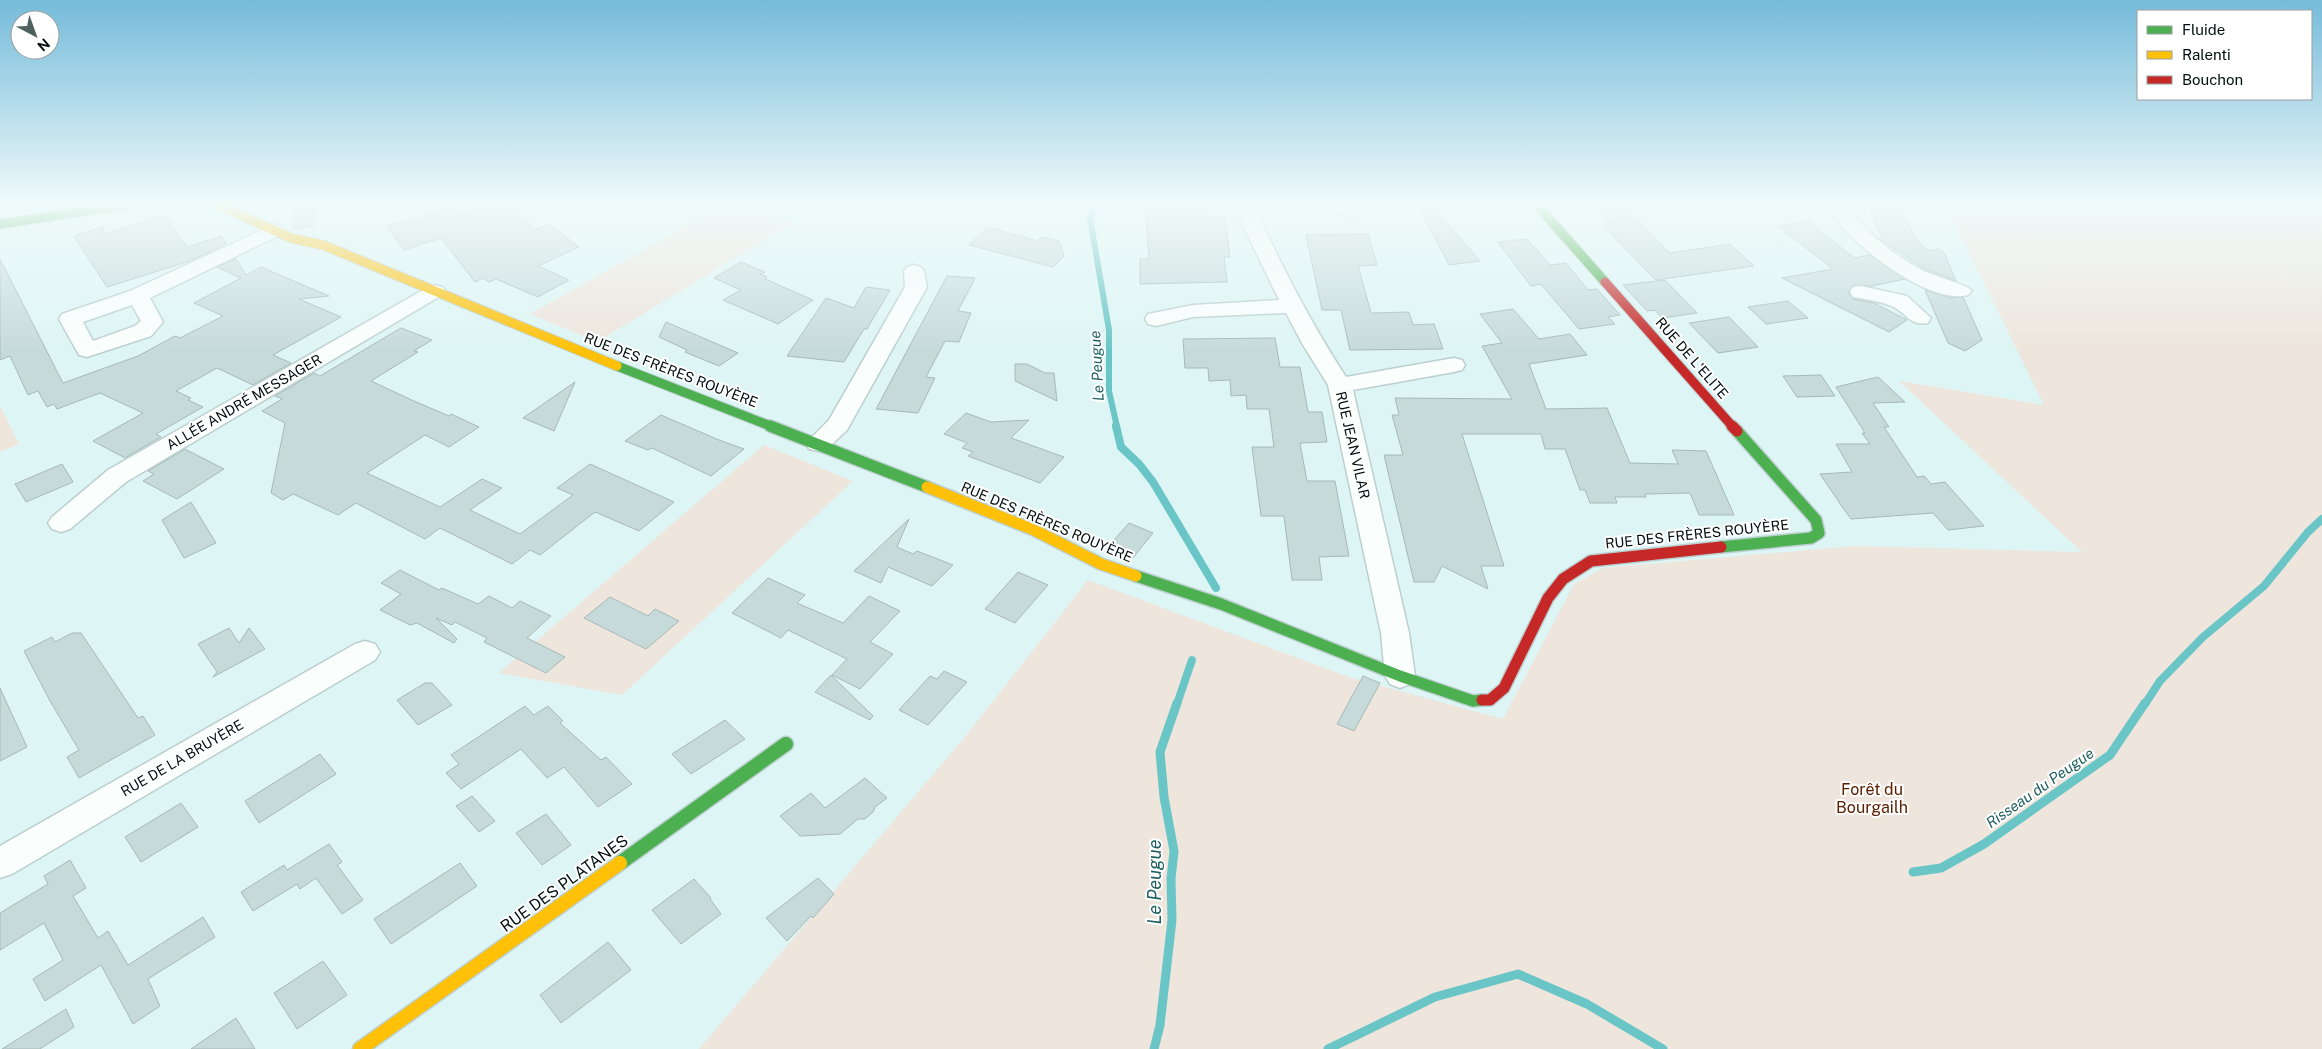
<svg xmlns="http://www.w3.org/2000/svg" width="2322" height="1049" font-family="'Public Sans',sans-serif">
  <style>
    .green { fill: #eee5dc }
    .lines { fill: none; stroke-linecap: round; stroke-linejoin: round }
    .stream-far2 { stroke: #6ac5c6; stroke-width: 6 }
    .stream-far1 { stroke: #6ac5c6; stroke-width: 8 }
    .stream { stroke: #6ac5c6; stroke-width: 9 }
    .building { fill: #c7dada; stroke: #a6b9b8 }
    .street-casing { stroke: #bccfcf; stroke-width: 3 }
    .fast-far2-casing { stroke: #bccfcf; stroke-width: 11 }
    .fast-far1-casing { stroke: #bccfcf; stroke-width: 14 }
    .fast-casing { stroke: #bccfcf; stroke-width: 17 }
    .slow-far2-casing { stroke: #bccfcf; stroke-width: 11 }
    .slow-far1-casing { stroke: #bccfcf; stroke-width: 14 }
    .slow-casing { stroke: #bccfcf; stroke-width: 17 }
    .jam-far1-casing { stroke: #bccfcf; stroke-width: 11 }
    .jam-casing { stroke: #bccfcf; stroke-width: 14 }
    .street { fill: #fafefd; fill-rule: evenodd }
    .fast-far2 { stroke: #4caf50; stroke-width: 9 }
    .fast-far1 { stroke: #4caf50; stroke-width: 11 }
    .fast { stroke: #4caf50; stroke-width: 14 }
    .slow-far2 { stroke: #ffc107; stroke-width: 9 }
    .slow-far1 { stroke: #ffc107; stroke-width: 11 }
    .slow { stroke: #ffc107; stroke-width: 14 }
    .jam-far1 { stroke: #c62828; stroke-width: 9 }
    .jam { stroke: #c62828; stroke-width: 11 }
    .labels { text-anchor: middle; stroke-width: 4; stroke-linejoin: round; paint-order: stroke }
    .street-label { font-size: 14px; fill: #020f0f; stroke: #fff }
    .water-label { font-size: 15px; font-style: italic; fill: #1e5f5f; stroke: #fff }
    .near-park-label { font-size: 16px; fill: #5b2000; stroke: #fff }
    .near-street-label { font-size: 16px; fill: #020f0f; stroke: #fff }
    .near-water-label { font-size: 18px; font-style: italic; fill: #1e5f5f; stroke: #fff }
  </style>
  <rect width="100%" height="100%" fill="#ddf5f4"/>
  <path class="green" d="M724 205 792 223 597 342 530 314Z
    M1946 205H2322V1049H699L965 737 1088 580 1349 677 1503 719 1574 584 1603 568 1855 546 2082 552 1899 381 2044 405Z
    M0 406 19 444 0 452Z
    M764 445 853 481 622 695 499 673Z"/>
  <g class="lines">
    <path class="stream-far2" d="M1097 205 1090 218 1109 330V391L1117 427"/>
    <path class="stream-far1" d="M1116 426 1121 447 1139 464 1153 482 1216 588
      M1177 704 1192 660
      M2145 704 2160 681 2203 637 2264 586 2308 532 2322 519"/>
    <path class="stream" d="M1913 872 1941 868 1984 844 2110 755 2145 703
      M1154 1049 1160 1025 1172 920 1171 879 1174 851 1164 797 1160 752 1177 703
      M1328 1049 1435 997 1518 974 1587 1004 1663 1049"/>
  </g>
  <path class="building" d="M297 205H318L313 226 292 229Z
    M458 205 459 214 492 205H504L508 209 516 207 535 230 549 224 579 247 538 266 569 280 538 297 496 279 489 282 483 278 475 282 441 238 404 250 387 226Z
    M1145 205H1207L1208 216H1225L1230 257H1224L1227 282 1140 284V259H1149Z
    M1418 205H1431L1480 261 1449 265Z
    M1591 205H1623L1670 253 1730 244 1754 266 1656 280 1603 226 1611 225Z
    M1868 205H1898L1918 242 1929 251 1939 249 1945 254 1956 281 1923 268 1883 241Z
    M158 217H165L188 247 221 236 226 244 190 261 107 287 74 236 103 227 104 234Z
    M1808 221 1854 258 1870 255 1905 279 1872 286 1853 285 1848 293 1853 299 1874 303 1907 320 1889 332 1782 278 1833 269 1778 226Z
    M988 227 1037 241 1041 237 1059 241 1064 256 1053 267 969 245Z
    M1368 234 1377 265 1358 266 1371 313 1409 312 1413 325 1434 324 1443 349 1350 350 1341 310H1322L1306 235Z
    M1527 239 1550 265 1566 263 1588 290 1597 289 1620 315 1608 317 1615 324 1579 329 1541 284 1531 286 1498 242Z
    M0 259 63 383 138 356 175 336 180 338 223 316 194 303 241 278 217 267 236 259 246 275 261 267 329 296 299 299 341 317 273 355 291 363 253 385 217 368 176 391 191 398 188 400 203 407 156 434 161 437 125 458 93 441 143 413 100 393 57 409 54 404 47 407 38 391 28 395 10 356 0 360Z
    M741 262 765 272 760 274 767 277 765 279 813 300 778 324 723 300 741 290 714 278Z
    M947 276 975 278 958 311 971 313 959 342 945 341 926 377 935 378 918 413 876 409Z
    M1665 280 1697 313 1662 318 1655 310 1647 311 1623 285Z
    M866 287 890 290 867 329H864L844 362 787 356 826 298 854 308Z
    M1925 290 1951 298 1963 297 1982 340 1965 351 1948 343Z
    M1788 301 1808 318 1766 324 1748 307Z
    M1513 309 1539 339 1570 334 1587 355 1529 364 1546 409 1607 408 1630 463 1678 464 1672 450 1706 451 1734 515H1699L1690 493 1645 494 1646 497H1615L1617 503H1590L1585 490H1580L1565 449H1545L1541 434H1462L1504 566H1481L1488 589 1442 566 1434 582H1414L1384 455H1403L1392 415H1399L1395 398 1512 399 1482 346 1502 343 1480 314Z
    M1729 317 1758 347 1718 353 1689 323Z
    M666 322 738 353 719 366 685 352 687 350 659 337Z
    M401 328 432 340 414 351 418 352 371 381 414 401 449 416 451 414 479 427 449 447 425 435 367 473 369 474 440 507 482 479 502 488 470 510 520 534 573 495 557 488 590 464 674 502 639 531 595 512 540 555 530 550 512 564 440 528 425 539 356 503 338 515 293 494 283 500 271 493 285 423 262 411 282 399 275 396 314 373 320 376Z
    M1275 338 1280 367H1300L1308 412H1322L1327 442 1300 443 1307 481H1335L1349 556 1319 557 1322 580H1292L1284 516H1261L1252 447H1274L1269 409H1247L1246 395 1231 396 1230 380 1209 381 1208 368H1185L1183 339Z
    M1015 364H1027L1045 373H1054L1057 401 1015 381Z
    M1821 375 1835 396 1797 397 1783 376Z
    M1878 377 1905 402 1873 403 1889 427H1884L1917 477 1924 476 1931 484 1945 482 1984 526 1948 530 1933 513 1851 519 1843 508 1820 474 1852 472 1836 444H1870L1862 433H1865L1836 387Z
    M575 382 554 431 523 418Z
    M966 413 991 422 1029 420 1011 438 1064 457 1040 483 968 456 973 452 962 448 967 443 944 434Z
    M661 415 719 440 744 449 711 476 652 448 648 450 625 441Z
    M185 449 224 469 177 499 143 481 154 474 148 471Z
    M62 464 73 482 26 502 15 484Z
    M191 502 216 543 184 558 162 520Z
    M909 519 897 547 913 554 917 551 953 565 932 586 888 567 881 583 854 571Z
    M1129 523 1153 533 1132 559 1107 548Z
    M400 570 439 590 442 588 478 604 489 596 512 608 520 601 551 616 527 638 565 657 546 673 484 642 487 638 455 622 452 625 436 618 457 639 454 643 417 623 410 625 380 610 401 594 381 583Z
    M1018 572 1048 585 1015 623 985 609Z
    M768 578 805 595 797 603 843 623 869 596 900 611 870 642 893 654 860 689 832 675 847 659 788 630 781 638 732 613Z
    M610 597 648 616 655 609 679 621 646 649 584 618Z
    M229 628 239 643 249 628 265 649 213 677 217 672 198 644Z
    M72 633H81L138 718 143 716 155 735 79 778 67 757 79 750 50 701 24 651 52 637 55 642Z
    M944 671 967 682 928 725 899 710 930 676 937 679Z
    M831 675 873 716 870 720 815 692Z
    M1363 676 1380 683 1354 731 1337 724Z
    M425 683H432L452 705 418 725 397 700Z
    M0 688 27 747 0 761Z
    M525 706 534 715 548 706 563 721 560 723 601 760 606 757 632 784 598 807 564 767 547 778 521 749 461 789 446 773 459 764 451 755Z
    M725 720 745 739 691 774 672 754Z
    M320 754 336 774 259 823 245 801Z
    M865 778 887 798 875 807 873 812 865 819H858L840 834 800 836 780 816 811 793 825 808Z
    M472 796 495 821 479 832 456 806Z
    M181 803 198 827 141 862 125 837Z
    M546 814 571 845 542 865 516 833Z
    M329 844 342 862 337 865 363 900 342 914 316 878 300 889 297 884 253 911 241 892 284 865 287 870Z
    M70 860 86 888 73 896 98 938 108 931 128 965 203 917 215 937 148 979 160 1006 133 1024 101 965 45 1001 33 979 63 960 44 923 0 950V913L48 884 44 876Z
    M460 863 477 886 391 944 374 919Z
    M818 878 834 894 813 918 811 916 787 941 766 918Z
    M694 879 711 898 710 899 721 914 681 944 652 910Z
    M608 942 631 970 561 1023 540 995Z
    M323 961 347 995 297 1029 274 993Z
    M66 1009 74 1027 40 1049H2Z
    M236 1018 255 1049H191Z"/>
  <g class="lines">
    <g class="street-casing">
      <path id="street" d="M1233 205H1253C1281 264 1310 322 1346 377L1454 358 1462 360 1465 365 1462 370 1454 372 1353 390 1409 633 1415 676 1410 684 1400 688 1390 684 1385 676 1381 633 1328 385 1303 345 1286 313 1193 317 1156 326 1148 324 1145 319 1148 314 1193 305 1279 300Z
        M1313 205H1351L1361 207 1364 211 1361 215 1354 217 1316 209Z
        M1827 205H1846C1866 232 1892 254 1922 270 1933 276 1967 284 1972 291L1968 295C1928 306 1844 240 1827 205Z
        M275 224 282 226 285 230 282 234 150 298 163 322 151 336 87 357 79 355 59 319 62 314 130 291ZM132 305 141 321 135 326 93 341 83 322Z
        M914 265 921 267 924 271 927 287 847 430 827 449 818 451 809 449 806 443 829 420 905 287 904 271 907 267Z
        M435 285 442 287 446 291 442 295 126 482 70 529 61 532 52 529 48 523 52 517 108 470 428 287Z
        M1861 286 1907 296 1931 318 1928 323C1909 327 1905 310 1889 305 1878 301 1865 299 1853 297L1850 292 1853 287Z
        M365 641 375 644 380 652 375 660 12 874 0 878V846L355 644Z"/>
    </g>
    <g class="fast-far2-casing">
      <path id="fast-far2" d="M1537 205 1605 282
        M0 224 125 205
        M617 366 773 427"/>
    </g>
    <g class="fast-far1-casing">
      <path id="fast-far1" d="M770 426 927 487
        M1721 547 1811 538 1819 533 1816 520 1737 431
        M1136 576 1221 604 1400 676 1473 701 1482 700"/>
    </g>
    <g class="fast-casing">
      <path id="fast" d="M620 863 786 744"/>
    </g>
    <g class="slow-far2-casing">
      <path id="slow-far2" d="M219 205 291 238 323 245 617 366"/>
    </g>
    <g class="slow-far1-casing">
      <path id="slow-far1" d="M927 487 1034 530 1101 564 1136 576"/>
    </g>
    <g class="slow-casing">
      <path id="slow" d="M360 1049 620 863"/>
    </g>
    <g class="jam-far1-casing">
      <path id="jam-far1" d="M1605 282 1733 427"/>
    </g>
    <g class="jam-casing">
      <path id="jam" d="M1732 426 1737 431
        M1482 700H1490L1504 688 1548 598 1563 579 1591 561 1721 547"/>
    </g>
    <use href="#street" class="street"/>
    <use href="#fast-far2" class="fast-far2"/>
    <use href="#fast-far1" class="fast-far1"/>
    <use href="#fast" class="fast"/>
    <use href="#slow-far2" class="slow-far2"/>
    <use href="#slow-far1" class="slow-far1"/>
    <use href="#slow" class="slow"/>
    <use href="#jam-far1" class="jam-far1"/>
    <use href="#jam" class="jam"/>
  </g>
  <linearGradient id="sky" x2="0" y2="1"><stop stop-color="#75bbda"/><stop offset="0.58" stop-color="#f0fafa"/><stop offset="1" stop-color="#f0fafa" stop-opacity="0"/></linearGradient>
  <rect width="2322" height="351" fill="url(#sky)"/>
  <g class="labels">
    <g class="street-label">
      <text transform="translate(1692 358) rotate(49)" y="5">RUE DE L'ELITE</text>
      <text transform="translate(671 370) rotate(21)" y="5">RUE DES FRÈRES ROUYÈRE</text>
      <text transform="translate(244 402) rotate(-30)" y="5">ALLÉE ANDRÉ MESSAGER</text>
      <text transform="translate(1353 445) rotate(77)" y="5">RUE JEAN VILAR</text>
      <text transform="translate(1047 522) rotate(23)" y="5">RUE DES FRÈRES ROUYÈRE</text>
      <text transform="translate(1697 534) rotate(-6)" y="5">RUE DES FRÈRES ROUYÈRE</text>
      <text transform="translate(182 758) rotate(-30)" y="5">RUE DE LA BRUYÈRE</text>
    </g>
    <g class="water-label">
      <text transform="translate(1097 366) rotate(-93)" y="5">Le Peugue</text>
      <text transform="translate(2040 788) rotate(-35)" y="5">Risseau du Peugue</text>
    </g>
    <g class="near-park-label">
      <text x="1872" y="795">Forêt du<tspan x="1872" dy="18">Bourgailh</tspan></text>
    </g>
    <g class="near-street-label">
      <text transform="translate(564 883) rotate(-36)" y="6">RUE DES PLATANES</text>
    </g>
    <g class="near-water-label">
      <text transform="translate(1155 882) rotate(-90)" y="6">Le Peugue</text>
    </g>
  </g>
  <rect x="2137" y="10" width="175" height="90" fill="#ffffff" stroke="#9a9f9f"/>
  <rect x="2147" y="26" width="25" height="8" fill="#4caf50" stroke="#9a9f9f"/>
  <text x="2182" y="35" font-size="15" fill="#020f0f">Fluide</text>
  <rect x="2147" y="51" width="25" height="8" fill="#ffc107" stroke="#9a9f9f"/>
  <text x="2182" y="60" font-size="15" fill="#020f0f">Ralenti</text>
  <rect x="2147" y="76" width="25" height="8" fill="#c62828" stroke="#9a9f9f"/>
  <text x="2182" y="85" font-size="15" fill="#020f0f">Bouchon</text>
  <g transform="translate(35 35) rotate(139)"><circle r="24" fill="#ffffff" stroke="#9a9f9f"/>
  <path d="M0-4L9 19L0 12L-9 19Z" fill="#4f605f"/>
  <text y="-8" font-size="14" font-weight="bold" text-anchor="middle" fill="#020f0f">N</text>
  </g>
</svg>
